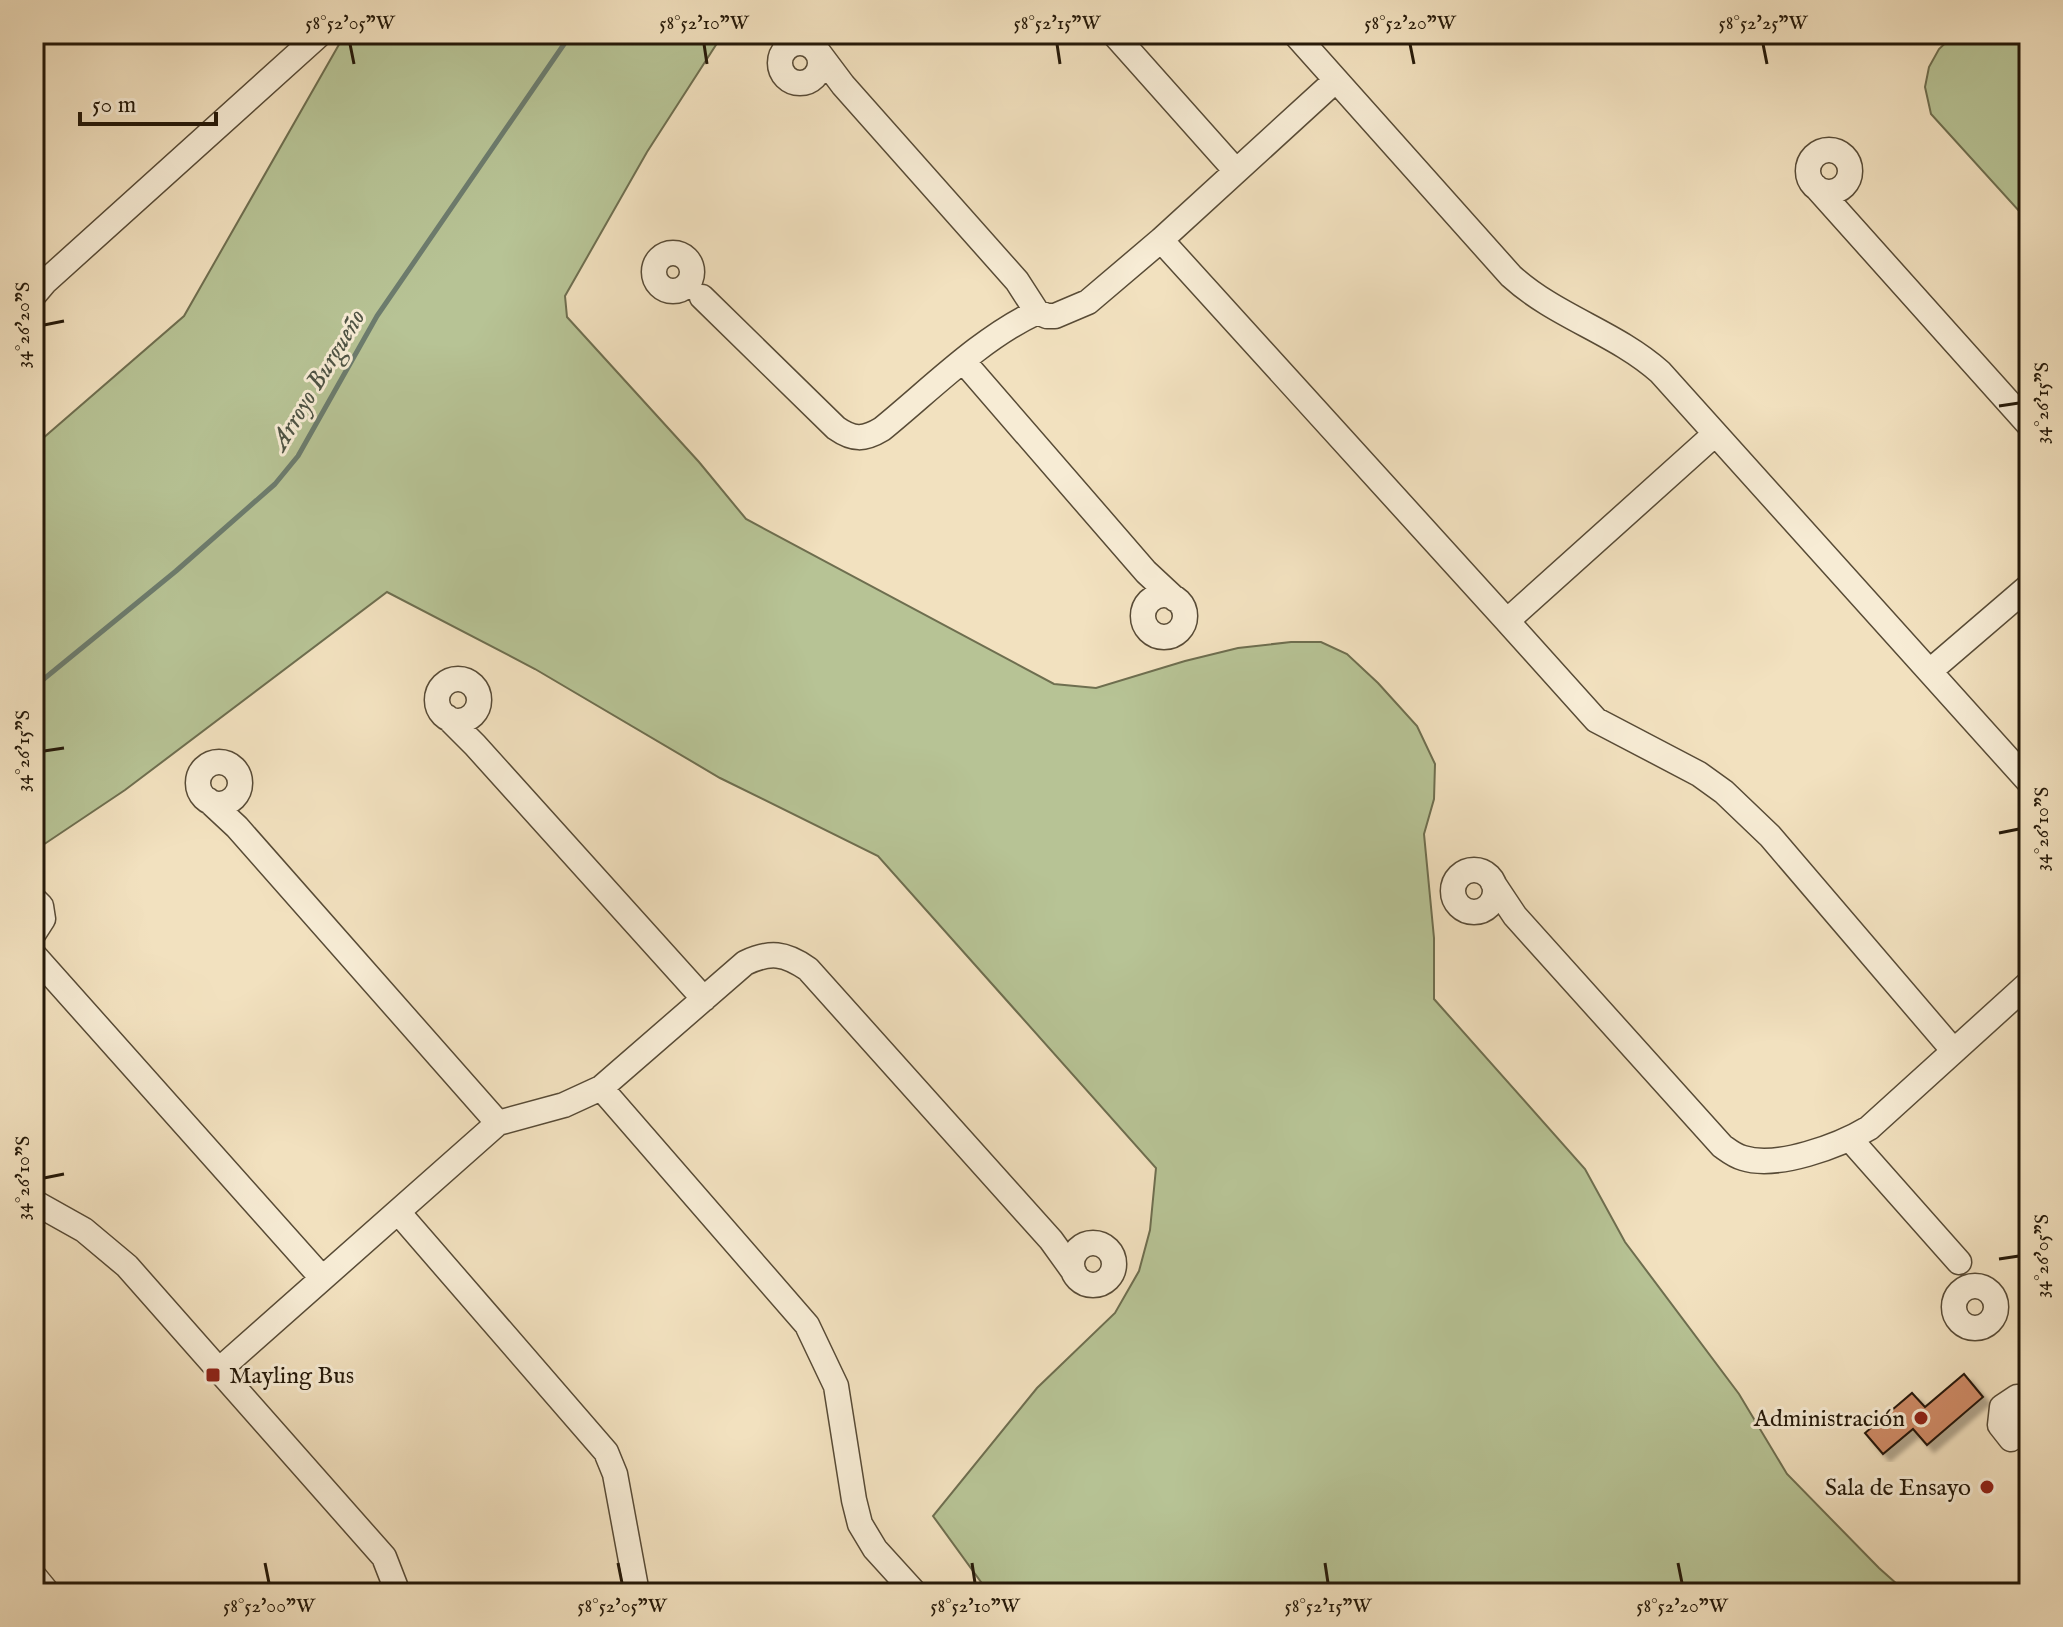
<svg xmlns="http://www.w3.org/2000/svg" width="2063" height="1627" font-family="'IM FELL English',serif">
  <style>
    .green { fill: #b7c395; stroke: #6e6e4f; stroke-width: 2 }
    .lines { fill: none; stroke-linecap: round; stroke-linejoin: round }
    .stream { stroke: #6c7c6e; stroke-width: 5 }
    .building { fill: #d08c68; stroke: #251909; stroke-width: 2; filter: url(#shadow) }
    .minor-casing { stroke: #584b36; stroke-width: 27 }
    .minor { stroke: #f7ecd5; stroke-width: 24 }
    .ticks { fill: none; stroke: #251909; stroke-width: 3 }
    .poi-dot { fill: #8f2418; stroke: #f7ecd5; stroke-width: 3 }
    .labels { text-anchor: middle; stroke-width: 6; stroke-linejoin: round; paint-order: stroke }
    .poi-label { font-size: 24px; fill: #251909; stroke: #f7ecd5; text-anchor: end }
    .water-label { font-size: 26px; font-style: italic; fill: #4e5344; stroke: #f7ecd5 }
    .neatline { fill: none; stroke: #251909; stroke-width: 3 }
    .ticks-label { font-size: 20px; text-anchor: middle; fill: #251909 }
  </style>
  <defs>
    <filter id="shadow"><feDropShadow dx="7" dy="7" stdDeviation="2" flood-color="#0004"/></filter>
  </defs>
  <rect width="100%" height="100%" fill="#f2e1bf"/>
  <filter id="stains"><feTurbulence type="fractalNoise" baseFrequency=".0025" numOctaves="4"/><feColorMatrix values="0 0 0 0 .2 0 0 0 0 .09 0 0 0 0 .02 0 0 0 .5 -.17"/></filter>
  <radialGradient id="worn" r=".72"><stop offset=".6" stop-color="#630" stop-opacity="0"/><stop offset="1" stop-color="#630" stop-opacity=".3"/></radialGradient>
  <path class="green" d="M345 34H723L647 152 565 296 567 317 699 462 746 519 1054 684 1096 688 1185 661 1238 648 1291 642H1321L1347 654 1378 683 1417 726 1435 764 1434 799 1424 834 1434 938V999L1585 1169 1625 1242 1739 1394 1787 1474 1879 1568 1907 1593H1536L1534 1590 1396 1587 1362 1593H989L933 1516 1037 1388 1115 1313 1139 1271 1150 1230 1156 1168 878 856 720 778 535 669 387 592 125 790 34 851V446L184 316Z
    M1955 34H2029V222L1931 114 1925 87 1929 67 1939 49Z"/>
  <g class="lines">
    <path class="stream" d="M34 687 176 571 275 484 298 456 377 316 571 34"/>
  </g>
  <path class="building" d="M1964 1374 1983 1397 1927 1445 1913 1429 1883 1454 1865 1433 1912 1393 1925 1407Z"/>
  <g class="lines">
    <g class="minor-casing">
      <path id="minor" d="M1114 34 1236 171
        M1295 34 1511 276C1556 317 1615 332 1660 372L2029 782
        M780 63a20 20 0 1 1 40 0a20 20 0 1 1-40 0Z
        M819 53 843 85 1017 281 1037 312 1047 316H1055L1088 302 1161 240 1336 80
        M1808 171a21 21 0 1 1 42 0a21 21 0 1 1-42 0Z
        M1816 187 2029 425
        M1161 240 1507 621
        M654 272a19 19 0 1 1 38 0a19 19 0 1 1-38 0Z
        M34 295 45 282 320 34
        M702 297 836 428C853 440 864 440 882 429 930 390 981 338 1037 312
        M964 362 1146 572 1175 599
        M1715 434 1507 621 1596 720 1699 774 1724 792 1770 836 1953 1050
        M1143 616a21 21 0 1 1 42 0a21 21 0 1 1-42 0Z
        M1930 671 2029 586
        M437 700a21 21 0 1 1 42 0a21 21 0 1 1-42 0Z
        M447 717 475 745 704 999
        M198 783a21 21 0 1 1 42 0a21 21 0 1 1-42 0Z
        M208 800 237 827 498 1123
        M1453 891a21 21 0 1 1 42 0a21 21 0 1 1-42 0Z
        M1493 883 1515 916 1722 1146C1729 1151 1735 1156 1743 1158 1777 1169 1839 1146 1869 1128L2029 983
        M34 899 41 906 43 919 34 933
        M34 955 322 1278
        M601 1088 807 1325 836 1386 854 1500 860 1524 875 1549 915 1593
        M1850 1139 1959 1262
        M34 1202 84 1230 127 1266 384 1557 398 1593
        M398 1212 606 1452 615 1474 637 1593
        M1072 1264a21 21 0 1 1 42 0a21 21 0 1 1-42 0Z
        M1954 1307a21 21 0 1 1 42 0a21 21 0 1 1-42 0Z
        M219 1370 498 1123 564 1105 601 1088 745 963C770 951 785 953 808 969L1051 1240 1074 1272
        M2029 1398 2017 1397 2002 1407 2000 1425 2011 1439 2017 1424 2029 1407
        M34 1576 48 1593"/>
    </g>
    <use href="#minor" class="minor"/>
  </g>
  <path class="ticks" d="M350 44 354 64M704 44 707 64M1057 44 1060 64M1410 44 1414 64M1763 44 1767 64M44 325 64 321M1999 406 2019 403M44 751 64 748M1999 833 2019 829M44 1178 64 1174M1999 1259 2019 1256M265 1563 269 1583M618 1563 622 1583M972 1563 975 1583M1325 1563 1328 1583M1678 1563 1682 1583"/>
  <g class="poi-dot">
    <rect x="205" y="1367" width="16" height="16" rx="4"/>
    <circle cx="1921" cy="1418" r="8"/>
    <circle cx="1987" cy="1487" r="8"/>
  </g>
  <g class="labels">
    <g class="poi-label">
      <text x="229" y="1383" text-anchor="start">Mayling Bus</text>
      <text x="1905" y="1426">Administración</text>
      <text x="1971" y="1495">Sala de Ensayo</text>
    </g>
    <g class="water-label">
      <text transform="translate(317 379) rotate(-59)" y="9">Arroyo Burgueño</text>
    </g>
  </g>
  <rect width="2063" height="1627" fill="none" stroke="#f2e1bf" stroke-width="88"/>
  <path d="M80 112v12h136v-12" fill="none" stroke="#251909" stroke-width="4"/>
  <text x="92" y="112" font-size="24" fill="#251909" stroke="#f7ecd5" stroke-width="6" paint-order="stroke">50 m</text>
  <rect x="44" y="44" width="1975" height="1539" class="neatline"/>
  <g class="ticks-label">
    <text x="350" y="29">58°52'05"W</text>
    <text x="704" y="29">58°52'10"W</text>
    <text x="1057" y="29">58°52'15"W</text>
    <text x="1410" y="29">58°52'20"W</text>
    <text x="1763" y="29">58°52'25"W</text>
    <text transform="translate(22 325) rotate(-90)" y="7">34°26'20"S</text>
    <text transform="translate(2041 403) rotate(-90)" y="7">34°26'15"S</text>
    <text transform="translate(22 751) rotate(-90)" y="7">34°26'15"S</text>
    <text transform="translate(2041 829) rotate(-90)" y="7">34°26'10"S</text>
    <text transform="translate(22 1178) rotate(-90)" y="7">34°26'10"S</text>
    <text transform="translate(2041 1256) rotate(-90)" y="7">34°26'05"S</text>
    <text x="269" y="1612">58°52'00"W</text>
    <text x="622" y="1612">58°52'05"W</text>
    <text x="975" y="1612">58°52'10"W</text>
    <text x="1328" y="1612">58°52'15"W</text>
    <text x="1682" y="1612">58°52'20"W</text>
  </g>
  <rect width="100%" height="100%" filter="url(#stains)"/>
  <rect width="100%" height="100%" fill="url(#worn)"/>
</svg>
